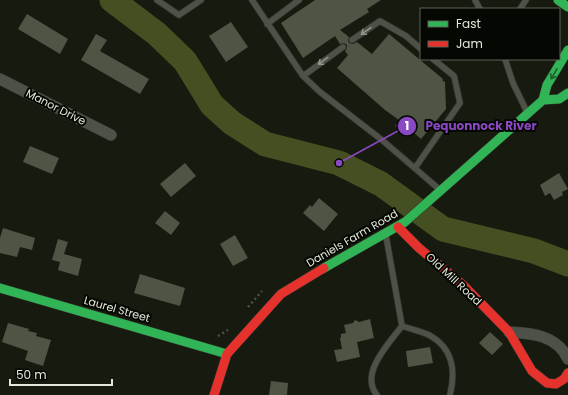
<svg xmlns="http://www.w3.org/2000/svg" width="568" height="395" font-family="Poppins,sans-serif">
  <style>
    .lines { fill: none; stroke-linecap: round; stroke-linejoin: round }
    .river { stroke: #445021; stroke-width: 25 }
    .building { fill: #505445 }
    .lane-casing { stroke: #34352e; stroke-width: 7 }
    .street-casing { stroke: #34352e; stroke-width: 12 }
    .fast-casing { stroke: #34352e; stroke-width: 10 }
    .jam-casing { stroke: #34352e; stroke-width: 10 }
    .path { stroke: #4f514a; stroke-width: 2.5; stroke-dasharray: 2 3; stroke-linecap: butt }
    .lane { stroke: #4e5147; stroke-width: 5.5 }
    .street { stroke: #4e5147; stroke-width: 11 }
    .fast { stroke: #30b455; stroke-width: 9 }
    .jam { stroke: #e5322d; stroke-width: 9 }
    .oneway { stroke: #92958a }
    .oneway2 { stroke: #1a5e2c }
    .labels { text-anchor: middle; stroke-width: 4; stroke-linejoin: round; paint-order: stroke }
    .street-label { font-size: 11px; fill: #e4e8db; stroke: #050702 }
    .leader { fill: none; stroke: #8b48c3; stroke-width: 1.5 }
    .callout-dot { fill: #8b48c3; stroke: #050702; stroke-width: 1.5 }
    .mark-label { font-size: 12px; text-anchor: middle; font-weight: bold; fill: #fff }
    .callout-label { font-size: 12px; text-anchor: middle; font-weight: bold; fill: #8b48c3; stroke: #050702; stroke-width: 4; stroke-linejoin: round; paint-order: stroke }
  </style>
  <rect width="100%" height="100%" fill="#171a0f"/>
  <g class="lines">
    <path class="river" d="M112 0 157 34 185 61 212 105 232 123 265 144 339 163 381 184 443 229 534 251 568 264"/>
  </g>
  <path class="building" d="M315 0H381L367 9 369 12 340 30 349 37 348 40 349 43 353 44 357 42 372 54 389 34 443 79 442 80 445 82 446 109 421 139 412 131 406 137 395 126 399 120 385 110 337 68 348 55 345 51 347 48V45L344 43 340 44 335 36 303 58 281 23Z
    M27 14 68 39 60 54 18 29Z
    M231 22 248 47 226 62 209 36Z
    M96 34 107 40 100 51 149 79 140 94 81 60Z
    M30 146 59 158 52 174 23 162Z
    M185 163 196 176 171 197 160 184Z
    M559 173 568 189 562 192 563 195 554 200 550 193 545 196 540 185Z
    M319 198 338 214 324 231 303 213 310 205 312 207Z
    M165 211 180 223 171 235 155 223Z
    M3 228 35 238 32 250 20 247 17 257 0 253V238Z
    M235 235 248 258 233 266 220 244Z
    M58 239 68 242 64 254 82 259 78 276 58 270 60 262 52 260Z
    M140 274 185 288 180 306 134 293Z
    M370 319 374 338 357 342 360 357 337 362 334 350 342 349 340 338 341 337V334L346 333 344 325 353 323 355 320 359 322Z
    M8 323 29 329 28 331 37 333 36 336 51 340 43 366 25 360 28 351 2 342Z
    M490 332 503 344 492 355 479 343Z
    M430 347 433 363 408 367 406 351Z
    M271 381 288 383 287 395H269Z"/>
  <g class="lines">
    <g class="lane-casing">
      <path id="lane" d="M157 0 179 15 201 0
        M252 0 303 76 320 92 382 140 439 189
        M475 0 480 9
        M520 9 526 0
        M267 24 299 0
        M352 40 380 21 406 36 421 49
        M505 59 513 83 527 112
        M303 76 343 47
        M415 168 460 103 454 76 433 59
        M402 326C411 329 421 331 429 335 453 348 456 370 450 395
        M377 395C359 374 389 343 402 326L386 236"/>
    </g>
    <g class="street-casing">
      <path id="street" d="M0 79 111 135
        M509 332C531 333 557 335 568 359"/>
    </g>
    <g class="fast-casing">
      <path id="fast" d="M558 0 568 7
        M543 100 559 99 568 93
        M324 268 405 222 543 100 547 85 568 50
        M0 288 227 354"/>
    </g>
    <g class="jam-casing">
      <path id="jam" d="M398 227 419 248 463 285 509 332 532 371 547 383 556 384 564 379 568 373
        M214 395 227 354 281 294 324 268"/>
    </g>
    <path class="path" d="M248 307 262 291
      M218 336 228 330"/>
    <use href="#lane" class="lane"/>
    <use href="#street" class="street"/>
    <use href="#fast" class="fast"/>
    <use href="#jam" class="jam"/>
  </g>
  <defs><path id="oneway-shaft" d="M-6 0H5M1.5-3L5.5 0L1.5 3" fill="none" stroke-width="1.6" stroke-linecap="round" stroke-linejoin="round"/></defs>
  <g class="oneway">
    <use href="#oneway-shaft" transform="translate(366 31) rotate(145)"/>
    <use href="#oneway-shaft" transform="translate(323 61) rotate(144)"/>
  </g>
  <use class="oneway2" href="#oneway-shaft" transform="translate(554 74) rotate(120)"/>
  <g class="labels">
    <g class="street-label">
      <text transform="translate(56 107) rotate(27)" y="4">Manor Drive</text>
      <text transform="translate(352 238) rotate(-30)" y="4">Daniels Farm Road</text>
      <text transform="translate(454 279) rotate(43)" y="4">Old Mill Road</text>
      <text transform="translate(117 309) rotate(16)" y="4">Laurel Street</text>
    </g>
  </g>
  <path class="leader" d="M339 163L407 126"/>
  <g class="callout-dot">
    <circle cx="339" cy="163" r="4"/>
    <circle cx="407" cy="126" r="10"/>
  </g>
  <g class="mark-label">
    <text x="407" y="130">1</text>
  </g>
  <g class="callout-label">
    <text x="481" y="130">Pequonnock River</text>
  </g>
  <rect x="420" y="8" width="140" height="52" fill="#050702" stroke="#5e6159"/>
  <rect x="428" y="21" width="20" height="6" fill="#30b455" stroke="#5e6159"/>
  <text x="456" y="28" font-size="12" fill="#e4e8db">Fast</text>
  <rect x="428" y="41" width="20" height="6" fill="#e5322d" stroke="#5e6159"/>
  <text x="456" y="48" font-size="12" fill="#e4e8db">Jam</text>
  <path d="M10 379v6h102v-6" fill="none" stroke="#e4e8db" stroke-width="2"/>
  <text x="16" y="379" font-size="12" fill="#e4e8db" stroke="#050702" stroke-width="3" paint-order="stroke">50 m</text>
</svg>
